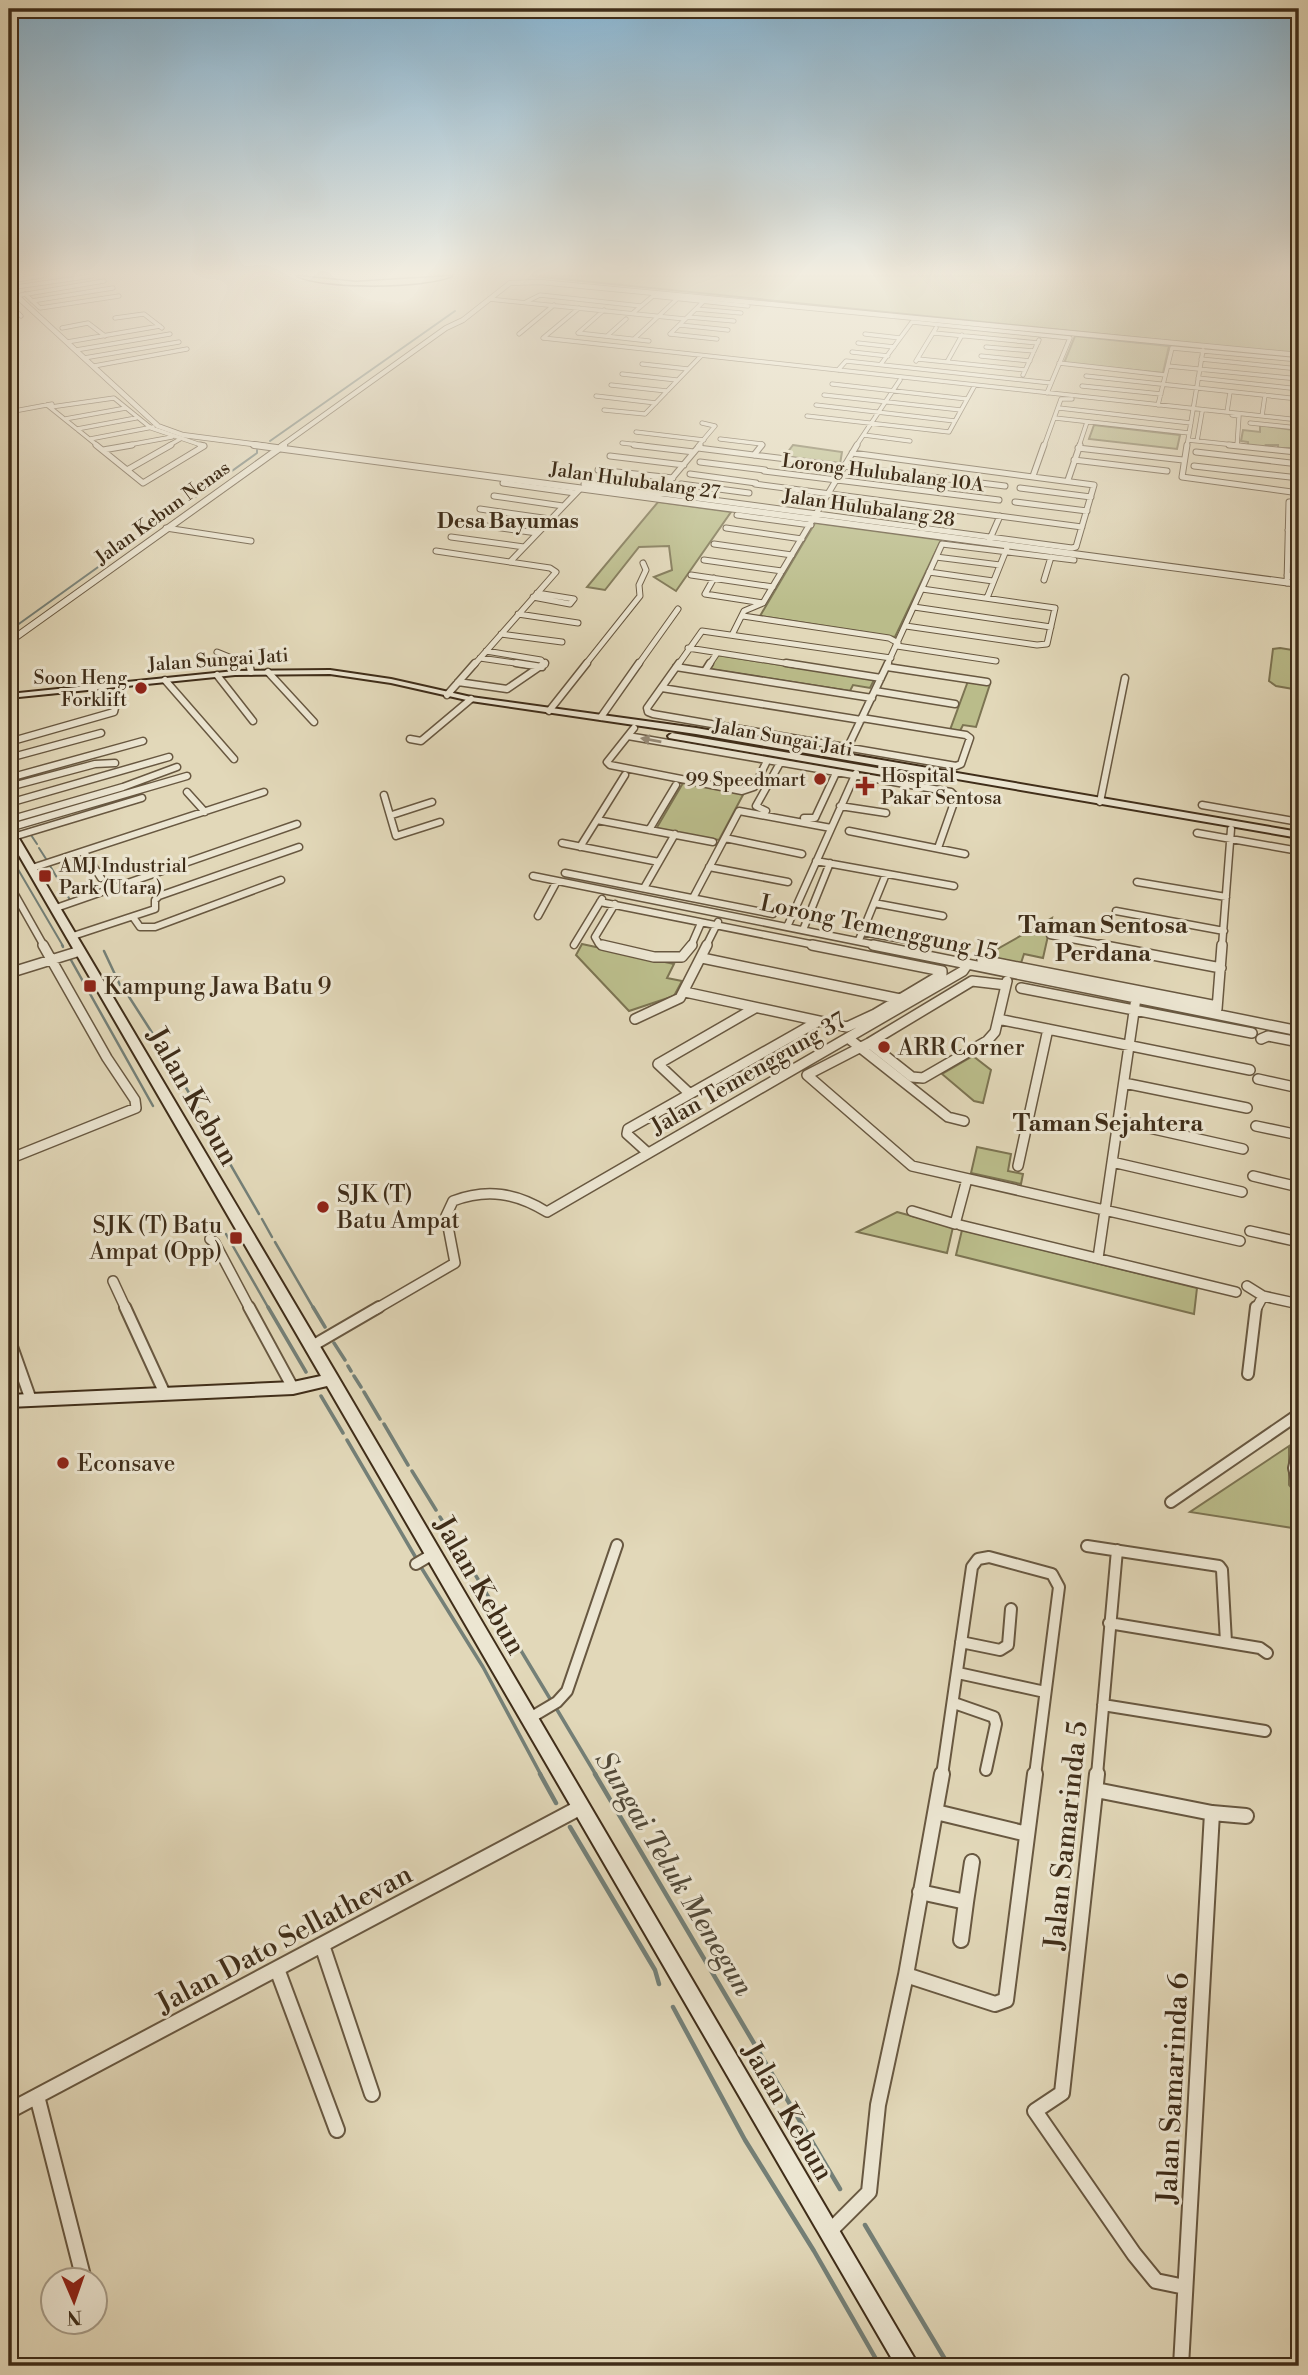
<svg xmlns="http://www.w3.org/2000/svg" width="1308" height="2375" font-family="'Libre Bodoni',serif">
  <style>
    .green { fill: #babc8a; stroke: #7c7452; stroke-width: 2 }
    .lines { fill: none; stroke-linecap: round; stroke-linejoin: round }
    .stream-far3 { stroke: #748078; stroke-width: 2 }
    .stream-far2 { stroke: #748078; stroke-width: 2.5 }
    .stream-far1 { stroke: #748078; stroke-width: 3.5 }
    .stream { stroke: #748078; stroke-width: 4.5 }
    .minor-far5-casing { stroke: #685841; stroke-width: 5 }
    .minor-far4-casing { stroke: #685841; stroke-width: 7 }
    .minor-far3-casing { stroke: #685841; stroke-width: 9 }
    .minor-far2-casing { stroke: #685841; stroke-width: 12 }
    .minor-far1-casing { stroke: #685841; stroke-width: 14 }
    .minor-casing { stroke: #685841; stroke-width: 18 }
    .tertiary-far1-casing { stroke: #685841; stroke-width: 6 }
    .tertiary-casing { stroke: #685841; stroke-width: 8 }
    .secondary-casing { stroke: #3f2d19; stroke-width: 4 }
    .motorway-casing { stroke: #3f2d19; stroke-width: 3 }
    .minor-far5 { stroke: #ece6d2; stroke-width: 3.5 }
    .minor-far4 { stroke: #ece6d2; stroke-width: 5 }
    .minor-far3 { stroke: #ece6d2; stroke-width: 6 }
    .minor-far2 { stroke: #ece6d2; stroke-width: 9 }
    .minor-far1 { stroke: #ece6d2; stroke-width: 10 }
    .minor { stroke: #ece6d2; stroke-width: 14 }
    .tertiary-far1 { stroke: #ece6d2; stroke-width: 4.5 }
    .tertiary { stroke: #ece6d2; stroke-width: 6 }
    .secondary { fill: #ece6d2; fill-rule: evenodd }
    .motorway { fill: #e2d8b9; fill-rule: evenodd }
    .oneway { fill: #968a76 }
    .poi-dot { fill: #8f2418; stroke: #ece6d2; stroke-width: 2.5 }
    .labels { text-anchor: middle; stroke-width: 6; stroke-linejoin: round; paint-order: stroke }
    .far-street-label { font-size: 19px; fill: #3f2d19; stroke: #ece6d2 }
    .far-poi-label { font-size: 19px; fill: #3f2d19; stroke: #ece6d2; text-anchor: end }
    .far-neighbourhood-label { font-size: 21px; font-weight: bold; fill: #3f2d19; stroke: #ece6d2 }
    .street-label { font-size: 23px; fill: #3f2d19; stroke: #ece6d2 }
    .poi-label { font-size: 23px; fill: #3f2d19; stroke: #ece6d2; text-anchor: start }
    .neighbourhood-label { font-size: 24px; font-weight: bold; fill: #3f2d19; stroke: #ece6d2 }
    .near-street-label { font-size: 28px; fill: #3f2d19; stroke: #ece6d2 }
    .near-water-label { font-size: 28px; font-style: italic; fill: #514939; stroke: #ece6d2 }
  </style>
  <rect width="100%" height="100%" fill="#e2d8b9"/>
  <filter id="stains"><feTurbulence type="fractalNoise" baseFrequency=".00286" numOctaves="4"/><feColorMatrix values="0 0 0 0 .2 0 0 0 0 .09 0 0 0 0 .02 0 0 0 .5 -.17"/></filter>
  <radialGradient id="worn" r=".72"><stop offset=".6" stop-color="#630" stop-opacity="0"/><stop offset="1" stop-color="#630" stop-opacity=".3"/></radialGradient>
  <path class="green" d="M532 276H1299V354Z
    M1075 336 1169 346 1163 373 1064 363Z
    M1094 425 1180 435 1177 449 1089 439Z
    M1260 425 1293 430 1292 448H1278V445H1266L1267 447 1248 445V442L1241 441 1243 430 1260 432Z
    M793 445 842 452 840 464 784 457Z
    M658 502 731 512 676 591 654 577 672 570 669 546 639 547 605 590 587 587Z
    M815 523 941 540 895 637 760 616Z
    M1280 648 1299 651V690L1276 686 1269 681 1273 649Z
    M718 655 874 680 870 688 853 685 850 691 709 669Z
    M968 681 990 684 976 727 963 725 960 731 950 730Z
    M683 783 744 793 719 840 656 829Z
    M1052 918 1043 958 1024 954 1021 963 985 956Z
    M582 944 674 964 667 978 682 981 674 996 629 1011 576 955Z
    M973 1056 991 1070 983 1103 974 1101 942 1074Z
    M977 1147 1011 1154 1008 1171 1023 1174 1021 1184 971 1173Z
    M897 1212 953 1227 947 1253 857 1232Z
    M962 1230 1197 1288 1194 1314 956 1255Z
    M1289 1446V1485L1299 1497V1529L1190 1512Z"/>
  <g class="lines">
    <path class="stream-far3" d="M1087 337 1299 358
      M270 441 455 311
      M9 631 257 453V450
      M9 698 66 693
      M13 806 19 814
      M31 835 37 844
      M39 848 48 862
      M9 854 63 946
      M49 864 63 888
      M65 891 70 900"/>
    <path class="stream-far2" d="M62 945 63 947
      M104 951 120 985
      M71 960 153 1106
      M124 989 169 1059
      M174 1067 259 1214
      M262 1219 272 1237
      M226 1234 269 1309
      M275 1242 314 1309"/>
    <path class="stream-far1" d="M268 1307 306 1372
      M313 1307 325 1327
      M334 1343 345 1360
      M348 1366 351 1371
      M354 1376 361 1387
      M364 1392 380 1419
      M321 1396 343 1433
      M384 1424 408 1465
      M347 1440 416 1558
      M412 1471 436 1510
      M440 1517 447 1528
      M451 1534 455 1541
      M459 1548 467 1561
      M419 1564 483 1667 541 1775
      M471 1567 473 1571
      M476 1576 552 1702
      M556 1708 596 1775"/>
    <path class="stream" d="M540 1774 556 1803
      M595 1774 840 2189
      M570 1827 655 1970 659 1984
      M673 2007 745 2140 814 2251 880 2366
      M865 2225 949 2366"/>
    <g class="minor-far5-casing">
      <path id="minor-far5" d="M9 281 42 276
        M9 288 92 276
        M25 294 40 308 119 296
        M21 295 104 281
        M489 299 685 319
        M32 301 113 288
        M526 302 540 295 641 306
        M9 304 21 316
        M696 309 741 313
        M633 313 653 296 748 306
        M688 317 734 321
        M115 318 144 314 162 328
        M680 325 728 330
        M62 328 88 323 105 336
        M578 333 649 341
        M578 333 604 310
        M934 333 1038 343
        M519 334 554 305
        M670 334 704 301
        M670 334 717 339
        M865 334 900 338
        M607 336 626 319
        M543 338 1299 420
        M543 338 579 308
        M634 339 678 298
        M67 342 160 326
        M858 343 894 347
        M986 347 1034 351
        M76 350 170 334
        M852 352 888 356
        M981 356 1030 361
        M84 358 179 342
        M918 359 1025 370
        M1201 359 1299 369
        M916 361 936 328
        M947 362 962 335
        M1059 363 1165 375
        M642 364 688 369
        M881 364 912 322 1070 338 1047 393
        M94 366 187 349
        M1168 366 1299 379
        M838 370 846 361 1051 383
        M622 374 677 380
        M1023 375 1039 340
        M1086 376 1299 399
        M1198 378 1299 389
        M832 384 967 399
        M611 385 667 391
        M1082 386 1161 394
        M824 395 961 410
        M596 396 656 403
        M47 405 98 446
        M816 405 955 421
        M1158 405 1172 348 1299 360
        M51 407 114 398 151 428 204 446
        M1059 408 1191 423
        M604 410 645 414 701 356
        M9 412 52 404
        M1227 412 1230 392
        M1232 415 1239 416 1237 446
        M807 416 949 432 975 385
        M1262 416 1265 395
        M1055 418 1189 433
        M65 419 126 408
        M1250 423 1298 428
        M77 429 136 418
        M636 432 704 440
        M864 435 910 441
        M90 439 153 427
        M720 439 762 444 760 446
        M1188 440 1244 446
        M1197 441 1202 412
        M622 443 648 446
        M123 446 172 437
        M168 446 180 439
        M698 446 715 426 702 423
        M856 446 900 380
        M1044 446 1061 399H1072
        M1079 446 1087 422
        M1187 446 1203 350
        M1297 446 1299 399"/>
    </g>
    <g class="minor-far4-casing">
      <path id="minor-far4" d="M96 445 143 483 204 446
        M200 445 204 446
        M634 445 694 452
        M1187 445 1182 477 1299 493
        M1229 445 1296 452
        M698 448 1005 486
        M1078 448 1183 460
        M103 450 132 445
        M1196 452 1299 464
        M754 455 762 445
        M610 456 684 465
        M1296 457 1297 445
        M1074 460 1167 471
        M700 462 765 470
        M1194 466 1299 478
        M127 470 171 445
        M598 470 673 478
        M764 471 999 500
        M690 474 756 483
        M1033 476 1044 445
        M1068 480 1080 445
        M503 483 575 493
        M584 484 660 494
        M681 484 749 493
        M755 484 1082 527
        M1020 488 1091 497
        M660 493 1072 548 1076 547 1094 485 852 453
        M658 495 700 445
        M494 496 563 506
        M1015 502 1087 511
        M480 509 550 519
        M1289 514 1299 515
        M737 515 811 525
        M465 523 537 533
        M166 528 251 541
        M726 528 802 539
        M1288 530 1299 532
        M451 537 524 547
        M989 541 1000 516
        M714 544 792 555
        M436 551 550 568 556 572 474 665
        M936 557 1000 565
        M704 560 782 571
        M510 562 580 489
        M929 572 993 581
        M691 575 773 587
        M1287 575 1299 577
        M714 578 705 594 763 603
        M1044 580 1051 557
        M1287 583 1289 502 1299 501
        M533 597 570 604 574 599 537 593
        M987 598 1007 548
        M914 607 1051 627
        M518 614 578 623
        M743 616 889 638 898 643
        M906 626 1037 645 1047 644 1055 608 922 589
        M733 633 744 611 763 603 857 445
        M501 634 562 642
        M897 646 996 661
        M688 648 797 665
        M486 651 541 660 545 665
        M217 652 249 665
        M480 658 528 665
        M585 665 640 596 639 585 646 570 643 563
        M638 665 678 609
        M678 665 702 631 891 658
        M709 665 717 653
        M887 665 942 544 1074 560"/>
    </g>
    <g class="minor-far3-casing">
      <path id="minor-far3" d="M249 663 251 672
        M516 663 542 667
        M786 663 881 678
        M676 667 872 698
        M887 667 987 682
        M705 671 710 663
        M268 672 314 722
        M217 675 253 721
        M165 680 234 759
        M458 682 507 689 545 663
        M662 688 861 720
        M875 691 955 704
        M447 695 475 663
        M549 711 587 663
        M653 714 956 766 961 764 970 738 966 735 862 718
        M653 714 648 712 647 708 679 663
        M601 717 639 663
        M634 728 607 762 610 765 742 791 754 787 767 761
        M628 736 951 792 956 797 938 848
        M410 739 421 741 471 699
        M9 742 114 712 115 708
        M846 751 888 663
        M9 758 101 733
        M9 778 143 741
        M9 787 95 764 115 763
        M187 792 205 812
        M384 795 396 836 440 822
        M1100 802 1125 678
        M9 803 169 757
        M1202 805 1299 822
        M840 806 886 813
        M766 811 756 806 780 763
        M392 815 432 802
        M804 818H815L836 773
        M9 820 123 787 177 767
        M597 820 713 842
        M9 828 187 776
        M649 830 676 785
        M849 831 965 854
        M1197 833 1299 851
        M13 837 142 798
        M725 838 802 854
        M562 843 659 862
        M580 847 625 775
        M84 852 101 878
        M816 861 954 886
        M709 867 788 882
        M32 868 264 792
        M565 873 773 914
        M533 876 881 946
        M1137 882 1226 897
        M9 884 44 946
        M644 888 675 834
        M693 898 739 811 831 828
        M600 902 820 946
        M874 903 943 916
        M56 908 297 824
        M1116 911 1224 931
        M538 916 557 881
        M133 917 140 927H155L281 880
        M787 927 856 773
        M803 930 830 863
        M862 932 914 941
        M1050 935 1109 946
        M73 936 155 909V900L159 896 299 847
        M859 940 886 874
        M574 945 602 899
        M608 946 599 944 595 937 615 904
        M691 946 701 923
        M706 946 718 922
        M1222 946 1231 829"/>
    </g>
    <g class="minor-far2-casing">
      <path id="minor-far2" d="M602 945 654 957H682L692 945
        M873 945 1299 1031
        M1100 945 1221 968
        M702 958 900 999
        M982 960 1217 1006
        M9 973 80 951
        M1006 985 972 981 869 1043 807 1075 912 1166 1240 1241
        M1021 988 1252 1033
        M685 992 847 1027 875 1014 942 974V971L812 945
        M1217 1009 1222 945
        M635 1019 680 998 707 945
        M998 1019 1250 1070
        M848 1038 948 1117 964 1121
        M1261 1039 1268 1036 1299 1042
        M869 1043 912 1077 923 1078 987 1041 995 1032 1007 981
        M1258 1079 1299 1088
        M1124 1083 1247 1108
        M690 1094 658 1064 755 1008
        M1118 1121 1243 1149
        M1256 1126 1299 1135
        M648 1153 627 1134 628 1129 817 1022
        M9 1159 136 1108 135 1100 107 1058 43 945
        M1112 1162 1242 1192
        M1018 1166 1048 1029
        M1253 1176 1299 1187
        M912 1211 955 1224 967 1179
        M960 1225 1236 1292
        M1250 1231 1299 1242
        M210 1239 215 1243 250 1309
        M1098 1258 1136 998
        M113 1281 126 1309
        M1247 1286 1263 1296
        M376 1309 455 1263 446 1216 453 1201C487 1188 516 1193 547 1212L963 971 967 965
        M1256 1309 1263 1296 1299 1304"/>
    </g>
    <g class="minor-far1-casing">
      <path id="minor-far1" d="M125 1307 165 1394
        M249 1307 293 1388
        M9 1338 31 1400
        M312 1346 379 1307
        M1248 1374 1256 1307
        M1299 1446 1294 1468 1299 1488
        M1171 1502 1299 1414
        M1087 1546 1219 1566 1222 1570 1226 1642
        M416 1564 433 1554
        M1109 1623 1260 1648 1267 1653
        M961 1642 1000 1650 1008 1645 1011 1609
        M958 1673 1045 1692
        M954 1703 994 1717 996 1724 986 1770
        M1103 1705 1265 1731
        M530 1718 557 1702 567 1691 617 1545
        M942 1775 972 1567 978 1559 989 1557 1052 1574 1059 1587 1035 1775
        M1097 1775 1117 1550"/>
    </g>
    <g class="minor-casing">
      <path id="minor" d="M1097 1774 1062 2093 1035 2111 1134 2254 1156 2281 1185 2287
        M1096 1790 1212 1813 1246 1816
        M936 1812 1027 1834
        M920 1892 966 1902 972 1862
        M961 1940 966 1902
        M322 1945 372 2094
        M277 1969 337 2130
        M906 1975 995 2004 1006 2000 1035 1774
        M906 1975 942 1774
        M37 2096 84 2280
        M9 2111 581 1807
        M829 2232 869 2192 878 2105 906 1975
        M1181 2366 1212 1813"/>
    </g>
    <g class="tertiary-far1-casing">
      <path id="tertiary-far1" d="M9 289 158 426 183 435 267 446
        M281 446 446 328 463 320 510 283 540 282 1299 355"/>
    </g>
    <g class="tertiary-casing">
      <path id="tertiary" d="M254 445 1299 584
        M9 642 284 445"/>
    </g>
    <g class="secondary-casing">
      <path id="secondary" d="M330 670 391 679 471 697 696 728 1299 832V838L696 734 471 701 391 683 330 674 235 675 9 698V694L235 671Z
        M672 733 889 770 893 773 889 776 669 738 668 736Z
        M9 827 14 830 337 1375 919 2366H896L327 1386 293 1394 9 1407V1395L293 1382 321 1376 9 838Z"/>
    </g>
    <g class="motorway-casing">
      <path id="motorway" d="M297 276 356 282 452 276C425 288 324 289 297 276Z"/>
    </g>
    <use href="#minor-far5" class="minor-far5"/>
    <use href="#minor-far4" class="minor-far4"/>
    <use href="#minor-far3" class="minor-far3"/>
    <use href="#minor-far2" class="minor-far2"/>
    <use href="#minor-far1" class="minor-far1"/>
    <use href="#minor" class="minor"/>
    <use href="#tertiary-far1" class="tertiary-far1"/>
    <use href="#tertiary" class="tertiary"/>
    <use href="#secondary" class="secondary"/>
    <use href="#motorway" class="motorway"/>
  </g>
  <defs><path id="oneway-solid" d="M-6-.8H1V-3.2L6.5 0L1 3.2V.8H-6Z" transform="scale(1.75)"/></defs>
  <use class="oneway" href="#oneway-solid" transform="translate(651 740) rotate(-170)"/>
  <linearGradient id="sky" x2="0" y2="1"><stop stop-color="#87b6d5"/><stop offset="0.45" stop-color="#f2ede0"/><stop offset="1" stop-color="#f2ede0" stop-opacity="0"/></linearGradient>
  <rect width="1308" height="608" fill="url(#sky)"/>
  <g class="poi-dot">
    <circle cx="141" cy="688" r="7"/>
    <circle cx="820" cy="779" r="7"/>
    <path d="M861.5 775.5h7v7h7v7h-7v7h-7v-7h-7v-7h7z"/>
    <rect x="38" y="869" width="14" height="14" rx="3.5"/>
    <rect x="83" y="979" width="14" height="14" rx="3.5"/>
    <circle cx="884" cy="1047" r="7"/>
    <circle cx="323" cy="1207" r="7"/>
    <rect x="229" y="1231" width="14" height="14" rx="3.5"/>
    <circle cx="63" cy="1463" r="7"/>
  </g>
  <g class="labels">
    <g class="far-street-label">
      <text transform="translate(883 472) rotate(7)" y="7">Lorong Hulubalang 10A</text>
      <text transform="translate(635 480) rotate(8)" y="7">Jalan Hulubalang 27</text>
      <text transform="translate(869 507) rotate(8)" y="7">Jalan Hulubalang 28</text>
      <text transform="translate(162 512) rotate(-36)" y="7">Jalan Kebun Nenas</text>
      <text transform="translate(218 659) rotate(-4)" y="7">Jalan Sungai Jati</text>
      <text transform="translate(783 737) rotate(10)" y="7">Jalan Sungai Jati</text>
    </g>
    <g class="far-poi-label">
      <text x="127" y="684">Soon Heng<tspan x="127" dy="22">Forklift</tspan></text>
      <text x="881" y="782" text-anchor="start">Hospital<tspan x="881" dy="22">Pakar Sentosa</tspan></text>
      <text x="806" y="786">99 Speedmart</text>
      <text x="59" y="872" text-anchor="start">AMJ Industrial<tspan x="59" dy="22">Park (Utara)</tspan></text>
    </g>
    <g class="far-neighbourhood-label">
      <text x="508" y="528">Desa Bayumas</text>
    </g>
    <g class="street-label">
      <text transform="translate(879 927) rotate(12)" y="8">Lorong Temenggung 15</text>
      <text transform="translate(748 1073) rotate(-30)" y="8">Jalan Temenggung 37</text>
    </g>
    <g class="poi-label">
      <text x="104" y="994">Kampung Jawa Batu 9</text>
      <text x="898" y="1055">ARR Corner</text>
      <text x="337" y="1202">SJK (T)<tspan x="337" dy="26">Batu Ampat</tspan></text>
      <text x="222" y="1233" text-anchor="end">SJK (T) Batu<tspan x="222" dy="26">Ampat (Opp)</tspan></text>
      <text x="77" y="1471">Econsave</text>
    </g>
    <g class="neighbourhood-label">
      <text x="1103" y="933">Taman Sentosa<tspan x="1103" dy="28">Perdana</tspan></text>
      <text x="1108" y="1131">Taman Sejahtera</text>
    </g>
    <g class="near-street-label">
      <text transform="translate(194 1096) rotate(60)" y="10">Jalan Kebun</text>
      <text transform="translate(481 1585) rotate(60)" y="10">Jalan Kebun</text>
      <text transform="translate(1065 1835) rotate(-84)" y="10">Jalan Samarinda 5</text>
      <text transform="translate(284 1938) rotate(-28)" y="10">Jalan Dato Sellathevan</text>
      <text transform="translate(1172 2088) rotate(-87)" y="10">Jalan Samarinda 6</text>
      <text transform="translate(789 2111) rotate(60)" y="10">Jalan Kebun</text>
    </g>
    <g class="near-water-label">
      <text transform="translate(675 1873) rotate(59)" y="10">Sungai Teluk Menegun</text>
    </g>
  </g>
  <rect width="1308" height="2375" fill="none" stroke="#e2d8b9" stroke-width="35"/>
  <rect x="10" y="10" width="1287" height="2354" fill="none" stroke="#3f2d19" stroke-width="3.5"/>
  <rect x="18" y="18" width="1273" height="2340" fill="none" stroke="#3f2d19" stroke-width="2"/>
  <g transform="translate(74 2301) rotate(178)"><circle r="33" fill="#ece6d2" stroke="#a79c88" stroke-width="2"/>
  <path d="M0-5L12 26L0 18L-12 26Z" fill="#8f2418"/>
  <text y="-10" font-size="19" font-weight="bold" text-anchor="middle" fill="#3f2d19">N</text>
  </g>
  <rect width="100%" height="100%" filter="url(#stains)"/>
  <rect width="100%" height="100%" fill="url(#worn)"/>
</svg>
